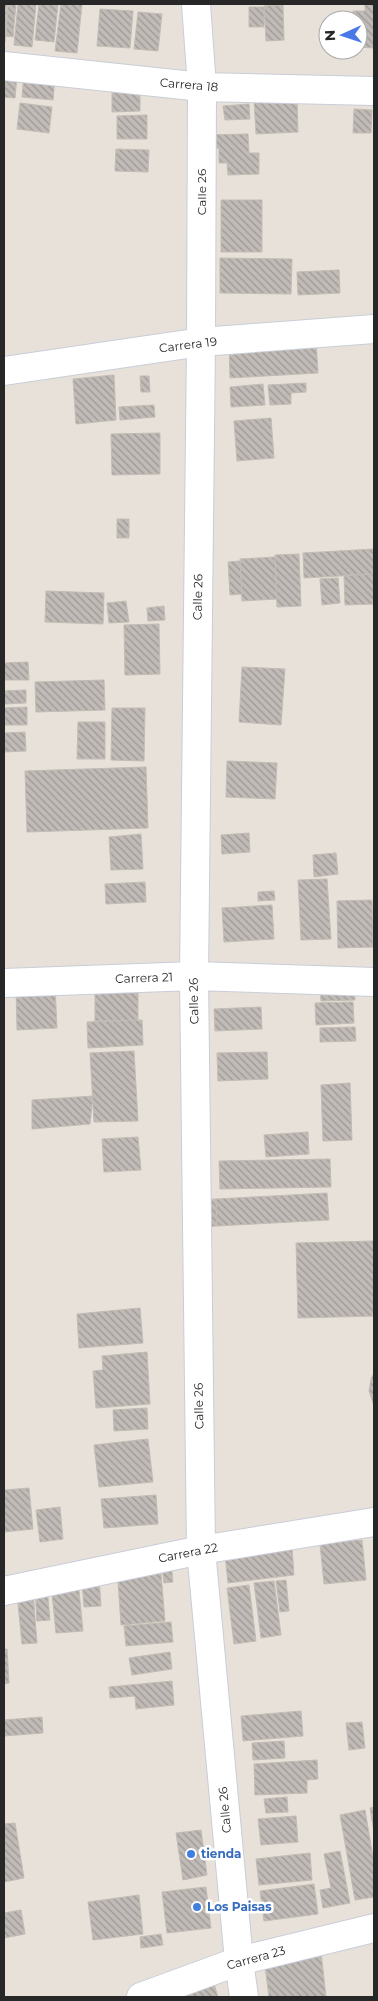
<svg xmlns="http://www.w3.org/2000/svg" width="378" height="2001" font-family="Montserrat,sans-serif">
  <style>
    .building { fill: url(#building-back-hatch); stroke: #c3bcb4 }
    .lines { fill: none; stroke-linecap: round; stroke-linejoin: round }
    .minor-casing { stroke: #c9cdd8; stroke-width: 30 }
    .minor { stroke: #fff; stroke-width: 28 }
    .shop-dot { fill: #3f7fe0; stroke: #fff; stroke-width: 2 }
    .labels { text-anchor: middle; stroke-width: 5; stroke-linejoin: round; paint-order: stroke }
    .street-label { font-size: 12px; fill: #272727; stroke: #fff }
    .shop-label { font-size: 12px; font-weight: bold; fill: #366cbe; stroke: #fff; text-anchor: start }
  </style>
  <defs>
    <pattern id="building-back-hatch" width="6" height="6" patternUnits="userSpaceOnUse" patternTransform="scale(1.25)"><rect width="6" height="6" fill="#c1bbb7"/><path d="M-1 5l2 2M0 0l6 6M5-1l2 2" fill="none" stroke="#9d9895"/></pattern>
  </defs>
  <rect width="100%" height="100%" fill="#e8e1da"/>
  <path class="building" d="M4 4H7L5 42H4Z
    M8 4H16L13 37 6 36Z
    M18 4H36L32 47 14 45Z
    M39 4H58L54 42 35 40Z
    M61 4H82L77 53 55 51Z
    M365 4H374V48L358 47V20H353V11H365Z
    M283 5 284 40 266 41 264 6Z
    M249 7H264V27H249Z
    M100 9 133 11 130 48 97 46Z
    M138 12 162 14 158 51 134 49Z
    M24 73 55 77 53 100 22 97Z
    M4 75 17 76 15 98 4 97Z
    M140 86V111L112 112V87Z
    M297 99 298 132 256 134 254 101Z
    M20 103 52 107 49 133 17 129Z
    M249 104 250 119 225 120 223 106Z
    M354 109 372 110 371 133H353Z
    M147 115V139H117V116Z
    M248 134 249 153H259V174L228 175 227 163H219V148L208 149 207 135Z
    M116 149 149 150 148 172 115 171Z
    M221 200H262V252H221Z
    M220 258 292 259 291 294 220 293Z
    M339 270 340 293 298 295 297 272Z
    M316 340 318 373 230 378 229 344Z
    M114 375 116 420 76 424 73 379Z
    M140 376H149L150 392H141Z
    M306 383V392L291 393V404L270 405 268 385Z
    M263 384 265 405 231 407 230 387Z
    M154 405 155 417 120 420 119 407Z
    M271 418 274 458 237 461 234 421Z
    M160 433V474L112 475 111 434Z
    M117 519H129V538H117Z
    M374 549V574L304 578 303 553Z
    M299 554 301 606 277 607 275 555Z
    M275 557 277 599 242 601 240 559Z
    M240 561 242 594 230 595 228 562Z
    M374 574V604L345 605 344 575Z
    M338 578 340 603 322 605 320 579Z
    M46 591 104 593 103 624 45 622Z
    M126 601 129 622 109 623 107 603Z
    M164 606 165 620 148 621 147 608Z
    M159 624 160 674 125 675 124 625Z
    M28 662 29 680H4V663Z
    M242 667 285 669 281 725 239 722Z
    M104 680 105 710 36 712 35 682Z
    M26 690V703L4 704V691Z
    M27 707V725H4V708Z
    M112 708H145L144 761 111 760Z
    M78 722H105V759H77Z
    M25 732 26 751 4 752V733Z
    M227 761 277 763 275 799 226 797Z
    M146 767 148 828 27 832 25 771Z
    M249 833 250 852 222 854 221 835Z
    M141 834 143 869 111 870 109 837Z
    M336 853 338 874 314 877 313 855Z
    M327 879 331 939 301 940 298 880Z
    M145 882 146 902 106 904 105 884Z
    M274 891 275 900 258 901V892Z
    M372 900 373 947 338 948 337 901Z
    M272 905 274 939 224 942 222 908Z
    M354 983 355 1000 321 1001 320 984Z
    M55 985 57 1028 17 1030 16 986Z
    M138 986V1020L95 1021V987Z
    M353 1002 354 1023 316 1025 315 1003Z
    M261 1007 262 1029 215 1031 214 1009Z
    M142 1020 143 1045 88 1048 87 1022Z
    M355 1027 356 1041 320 1042V1028Z
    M134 1051 138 1121 94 1122 90 1053Z
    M267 1052 268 1079 218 1081 217 1053Z
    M350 1083 352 1140 323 1141 321 1085Z
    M93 1096 90 1124 32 1129V1100Z
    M308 1132 309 1154 266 1157 264 1135Z
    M138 1137 141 1170 104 1172 102 1139Z
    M330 1159 331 1187 220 1189 219 1161Z
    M327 1193 329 1220 217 1226 216 1199Z
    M216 1199 217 1226 204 1227 203 1200Z
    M374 1241V1316L298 1318 296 1243Z
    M140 1308 143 1343 79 1348 77 1314Z
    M147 1352 150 1404 96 1408 93 1371 103 1370 102 1356Z
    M374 1373V1406L369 1391 371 1379Z
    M147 1408 148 1429 114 1431 113 1410Z
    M148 1439 153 1482 99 1487 94 1445Z
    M29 1488 33 1529 4 1532V1490Z
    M156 1495 158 1524 104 1528 101 1499Z
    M60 1507 63 1539 40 1542 36 1510Z
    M362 1540 366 1580 324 1584 320 1544Z
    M292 1548 294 1575 228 1583 225 1555Z
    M160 1562 165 1621 121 1625 117 1568Z
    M171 1564 173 1582 164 1583 162 1565Z
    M99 1578 101 1606 84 1607 82 1580Z
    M286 1580 289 1611 280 1612 276 1581Z
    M78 1581 83 1631 56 1633 51 1584Z
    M274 1581 281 1635 261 1638 254 1583Z
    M249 1585 256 1641 234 1644 227 1588Z
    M35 1587H47L50 1620 37 1621Z
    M33 1592 37 1643 22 1644 17 1594Z
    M171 1622 173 1642 126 1646 124 1626Z
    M4 1649H7L9 1683 4 1684Z
    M170 1652 172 1669 132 1675 129 1658Z
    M172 1681 174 1705 136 1709 135 1696 110 1698 109 1687Z
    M301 1711 303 1736 243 1741 241 1716Z
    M42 1717 43 1733 4 1736V1720Z
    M362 1722 365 1748 349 1750 346 1723Z
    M284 1741 285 1758 253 1760 252 1743Z
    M317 1760 318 1779 307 1780V1793L255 1795 254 1764Z
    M287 1797 288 1812 266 1813 264 1799Z
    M374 1807V1832L370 1808Z
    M365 1810 374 1863V1897L355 1900 340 1815Z
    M296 1816 298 1842 261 1845 258 1819Z
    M15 1823 24 1878 4 1882V1824Z
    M201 1830 207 1875 183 1880 176 1833Z
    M340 1851 350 1903 323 1908 320 1890 331 1888 324 1854Z
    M310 1853 312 1880 259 1885 256 1859Z
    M314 1884 318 1914 264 1921 260 1891Z
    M206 1887 211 1928 167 1933 162 1892Z
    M139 1895 143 1934 93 1940 88 1902Z
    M21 1910 25 1934 4 1938V1913Z
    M161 1934 163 1945 141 1948 140 1937Z
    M321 1952 326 1997H269L264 1958Z
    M212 1977 218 1997H184L181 1988Z"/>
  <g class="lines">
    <g class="minor-casing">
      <path id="minor" d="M196 4 202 87 201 342 194 976 201 1550 239 1961 244 1997
        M4 66 202 87 374 91
        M4 371 201 342 374 329
        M4 983 194 976 374 982
        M4 1591 201 1550 374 1522
        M141 1997 239 1961 374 1928"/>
    </g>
    <use href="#minor" class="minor"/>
  </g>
  <g class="shop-dot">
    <circle cx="191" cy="1854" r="5"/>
    <circle cx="197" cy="1907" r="5"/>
  </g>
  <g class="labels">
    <g class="street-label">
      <text transform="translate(189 85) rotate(5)" y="4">Carrera 18</text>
      <text transform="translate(202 192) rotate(-90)" y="4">Calle 26</text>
      <text transform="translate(188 345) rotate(-7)" y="4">Carrera 19</text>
      <text transform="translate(198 597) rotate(-89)" y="4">Calle 26</text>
      <text transform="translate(144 978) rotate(-2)" y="4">Carrera 21</text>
      <text transform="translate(194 1001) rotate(-91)" y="4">Calle 26</text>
      <text transform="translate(199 1406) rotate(-91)" y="4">Calle 26</text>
      <text transform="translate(188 1553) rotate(-11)" y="4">Carrera 22</text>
      <text transform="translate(225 1810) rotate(-95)" y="4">Calle 26</text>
      <text transform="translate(256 1958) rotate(-15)" y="4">Carrera 23</text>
    </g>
    <g class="shop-label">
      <text x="201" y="1858">tienda</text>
      <text x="207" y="1911">Los Paisas</text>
    </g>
  </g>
  <rect width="378" height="2001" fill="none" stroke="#272727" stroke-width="10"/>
  <g transform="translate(343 35) rotate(267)"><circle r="24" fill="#ffffff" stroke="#a9a9a9"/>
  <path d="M0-4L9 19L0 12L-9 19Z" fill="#4979e7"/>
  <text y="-8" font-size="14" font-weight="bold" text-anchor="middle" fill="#272727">N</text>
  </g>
</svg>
